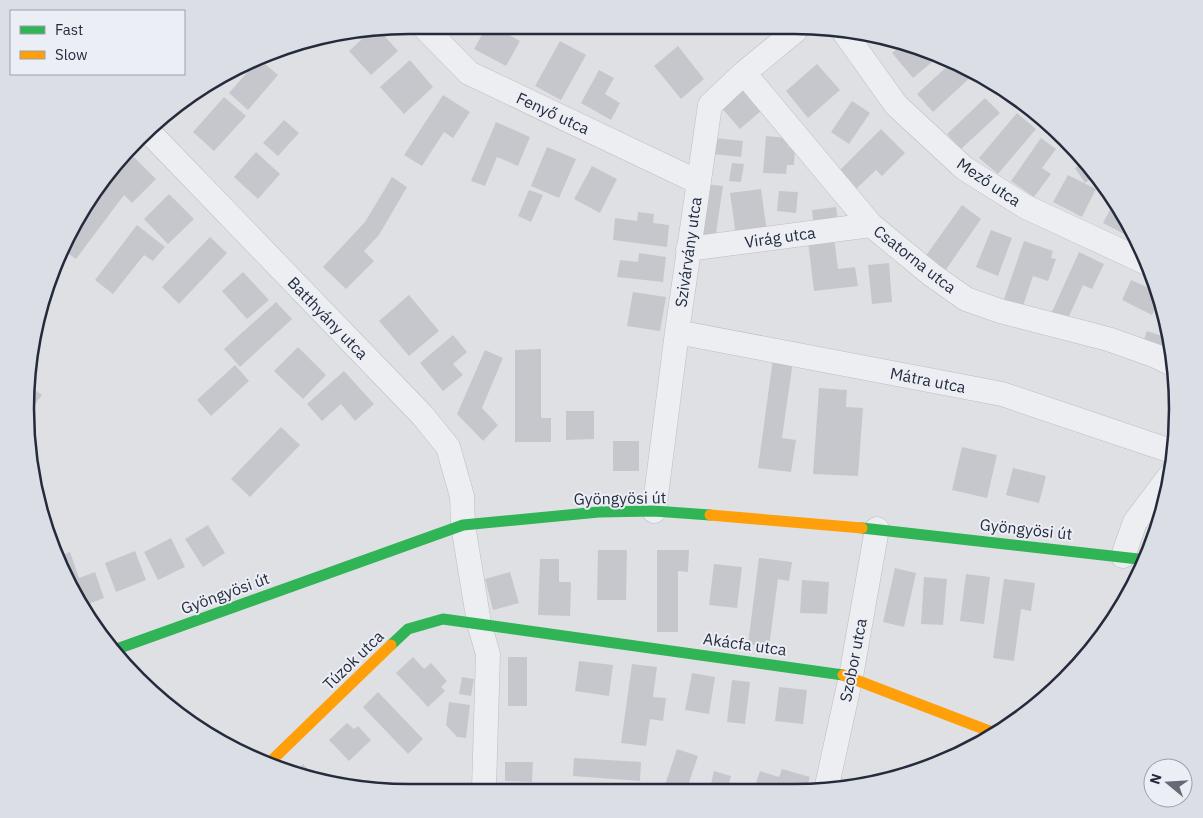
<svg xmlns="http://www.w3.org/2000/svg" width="1203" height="818" font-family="'IBM Plex Sans',sans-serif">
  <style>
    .building { fill: #c6c7cc }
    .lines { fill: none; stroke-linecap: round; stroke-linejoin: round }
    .street-casing { stroke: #bcbdc1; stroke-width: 25 }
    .street { stroke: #edeef1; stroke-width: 24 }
    .fast { stroke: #30b455; stroke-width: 11 }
    .slow { stroke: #ff9f0a; stroke-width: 11 }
    .labels { text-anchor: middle; stroke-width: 4; stroke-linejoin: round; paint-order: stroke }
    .street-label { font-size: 16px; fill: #252b3d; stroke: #ebeef4 }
    .rim { fill: none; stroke: #252b3d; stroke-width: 2.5 }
  </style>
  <rect width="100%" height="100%" fill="#dfe0e4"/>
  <path class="building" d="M487 26 511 27 507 34 520 41 506 66 474 49Z
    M379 30 398 51 371 75 349 51 371 31Z
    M560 41 586 55 561 100 535 86Z
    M902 44 939 56 913 78 892 53Z
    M678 46 704 79 681 99 654 66Z
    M259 59 278 75 248 110 229 93Z
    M410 60 433 87 404 114 380 87Z
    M953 61 964 65 974 74 933 112 917 94Z
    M817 64 840 90 808 118 786 91Z
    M599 70 614 78 605 94 620 103 611 120 581 103Z
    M741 87 761 111 740 129 720 106Z
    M443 95 470 112 453 138 444 132 422 166 404 155Z
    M224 97 246 116 214 151 193 132Z
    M985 98 1000 113 961 149 947 134Z
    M852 101 870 113 849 144 831 132Z
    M1017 113 1036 129 998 174 979 158Z
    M284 120 299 133 278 156 263 143Z
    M496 122 530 137 518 166 497 157 485 186 471 181Z
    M881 129 905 153 882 176 876 170 855 190 838 172Z
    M766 136 788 138V147L795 148 794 165H787L786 174 763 173Z
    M715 138 743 141 741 157 713 154Z
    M1041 138 1056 149 1042 168 1051 174 1034 197 1011 181Z
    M547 147 576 159 559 198 531 186Z
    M256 152 280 174 258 199 234 177Z
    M134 157 156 179 132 203 124 195 76 259 62 249 110 181Z
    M1085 161 1096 175 1085 183 1075 168Z
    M732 163 744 164 741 182 729 181Z
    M592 166 617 179 600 213 574 199Z
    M1068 175 1096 189 1082 217 1053 202Z
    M392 177 407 187 379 235 364 251 374 261 346 289 323 267 365 222Z
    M705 184 723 186 715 240 697 237Z
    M761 189 767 232 736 236 730 193Z
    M529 190 543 195 531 222 518 216Z
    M779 191 798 192 796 213 777 211Z
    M169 194 194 219 168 244 144 219Z
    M1115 200 1129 225 1124 234 1103 223Z
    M962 205 981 219 945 271 925 257Z
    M836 207 839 227 814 230 812 210Z
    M638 212 654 214 653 223 669 225 667 247 613 240 615 218 637 221Z
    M137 225 165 247 153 261 144 255 113 294 95 280Z
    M991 230 1012 238 998 276 976 267Z
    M210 237 227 253 179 304 162 287Z
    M834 238 838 269 855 267 858 286 814 291 808 241Z
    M1024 241 1053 251 1051 258 1056 259 1048 281 1033 276 1022 309 1003 302Z
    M1079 252 1104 264 1092 289 1083 285 1067 321 1051 314Z
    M639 253 666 257 663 282 617 277 620 260 638 262Z
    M889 263 892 302 872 304 868 265Z
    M243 272 269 300 247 319 222 291Z
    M1131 280 1158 292 1160 298 1152 315 1122 300Z
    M633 292 666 297 660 331 627 326Z
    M409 295 439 331 409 356 379 321Z
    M276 302 292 319 240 367 224 349Z
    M1147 331 1171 339V352L1143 342Z
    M453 335 467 352 453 364 463 375 443 391 420 363Z
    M298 347 326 375 303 399 274 371Z
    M541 349V418H551V442H515V350Z
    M485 350 503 358 482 408 498 425 483 441 457 414Z
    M774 351 794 354 782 438 796 440 791 472 758 468Z
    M235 365 249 381 211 416 197 400Z
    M344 371 374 404 355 421 341 404 322 421 307 404Z
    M26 383 42 395 28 413 26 384Z
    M819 388 847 390 846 407 863 408 858 476 813 474Z
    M566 411H594V439L566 440Z
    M281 427 300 445 250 497 231 479Z
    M613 441H639V471H613Z
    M962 447 997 455 987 498 952 490Z
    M1013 468 1046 476 1039 503 1006 495Z
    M208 525 225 553 203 567 185 539Z
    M171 538 185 567 158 580 144 552Z
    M598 550H627L626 600H597Z
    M657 550H689L688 572 678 571V632H657Z
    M135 551 146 580 116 592 105 563Z
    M70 552 79 578 95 572 104 598 81 607 76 601 59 556Z
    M759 558 792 562 789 581 778 579 769 647 748 644Z
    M540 559H559V582H571L570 616 538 615Z
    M714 564 742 567 737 608 709 605Z
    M895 568 916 573 904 627 883 622Z
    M510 572 519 603 493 610 485 579Z
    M966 574 990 577 984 624 960 621Z
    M924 577 947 579 943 625 921 624Z
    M1004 579 1035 583 1031 611 1021 609 1014 661 993 658Z
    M802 580 829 582 827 614 800 613Z
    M413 657 424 669 431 663 447 681 441 687 445 691 428 707 396 673Z
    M508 657H527V706H508Z
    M579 661 613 665 609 696 575 691Z
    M632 664 657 667 653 697 666 698 663 721 650 719 646 746 621 743Z
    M692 673 715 677 709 714 685 710Z
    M462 677 474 679 471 696 459 694Z
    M732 680 750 682 745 724 727 722Z
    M779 687 807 690 803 724 775 721Z
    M378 692 423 739 408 754 363 707Z
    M449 702 470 705 466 738 457 737 446 725Z
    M347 723 354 729 358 726 371 740 349 761 329 740Z
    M677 749 698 756 686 791H663Z
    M574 758 641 762 640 781 573 776Z
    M505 762H533L532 782 505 781Z
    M303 764 318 780 295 772Z
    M782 769 810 777 805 792H753L760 771 779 777Z
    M714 771 731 776 727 792H709Z"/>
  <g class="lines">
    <g class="street-casing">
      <path id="street" d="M422 25 469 73 698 182
        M844 32 896 105 964 168 1026 207 1149 264
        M744 73 871 225 932 275 966 299 1000 311 1108 339 1156 356 1174 365
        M150 133 423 416 448 447 462 496 463 525 479 623 488 654 484 788
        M688 249 871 225
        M677 332 1002 394 1174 452
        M654 511 677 332 710 105 744 73 795 31
        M1123 556 1135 522 1172 473
        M826 790 851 676 877 529"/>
    </g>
    <use href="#street" class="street"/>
    <path class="fast" d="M862 528 1147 560
      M391 645 408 629 443 619 843 675
      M114 650 463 525 599 512 654 511 710 515"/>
    <path class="slow" d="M710 515 862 528
      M843 675 997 734
      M269 763 391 645"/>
  </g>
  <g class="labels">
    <g class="street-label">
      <text transform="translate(553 113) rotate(25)" y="6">Fenyő utca</text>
      <text transform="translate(989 182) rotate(34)" y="6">Mező utca</text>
      <text transform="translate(780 237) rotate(-8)" y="6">Virág utca</text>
      <text transform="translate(688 252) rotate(-82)" y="6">Szivárvány utca</text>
      <text transform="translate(915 259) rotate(38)" y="6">Csatorna utca</text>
      <text transform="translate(328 318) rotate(46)" y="6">Batthyány utca</text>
      <text transform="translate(928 380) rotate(11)" y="6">Mátra utca</text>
      <text transform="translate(620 498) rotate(-1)" y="6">Gyöngyösi út</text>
      <text transform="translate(1026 529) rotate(6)" y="6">Gyöngyösi út</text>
      <text transform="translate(225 593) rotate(-20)" y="6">Gyöngyösi út</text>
      <text transform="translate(745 644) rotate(8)" y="6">Akácfa utca</text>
      <text transform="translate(353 660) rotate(-44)" y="6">Túzok utca</text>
      <text transform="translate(853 660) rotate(-79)" y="6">Szobor utca</text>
    </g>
  </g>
  <path d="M0 0H1203V818H0ZM409 34H794A375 375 0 0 1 1169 409V409A375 375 0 0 1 794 784H409A375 375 0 0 1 34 409V409A375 375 0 0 1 409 34Z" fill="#dbdee5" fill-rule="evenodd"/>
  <path class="rim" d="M409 34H794A375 375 0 0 1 1169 409V409A375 375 0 0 1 794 784H409A375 375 0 0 1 34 409V409A375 375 0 0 1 409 34Z"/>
  <rect x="10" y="10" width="175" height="65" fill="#ebeef4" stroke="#9ca0ab"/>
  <rect x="20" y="26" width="25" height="8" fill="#30b455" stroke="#9ca0ab"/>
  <text x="55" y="35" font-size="15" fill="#252b3d">Fast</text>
  <rect x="20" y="51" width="25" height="8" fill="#ff9f0a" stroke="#9ca0ab"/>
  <text x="55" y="60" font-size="15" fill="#252b3d">Slow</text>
  <g transform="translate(1168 783) rotate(288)"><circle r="24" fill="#ebeef4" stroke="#9ca0ab"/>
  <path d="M0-4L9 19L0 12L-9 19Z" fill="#666a77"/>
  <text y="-8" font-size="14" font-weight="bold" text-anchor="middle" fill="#252b3d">N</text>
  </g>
</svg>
